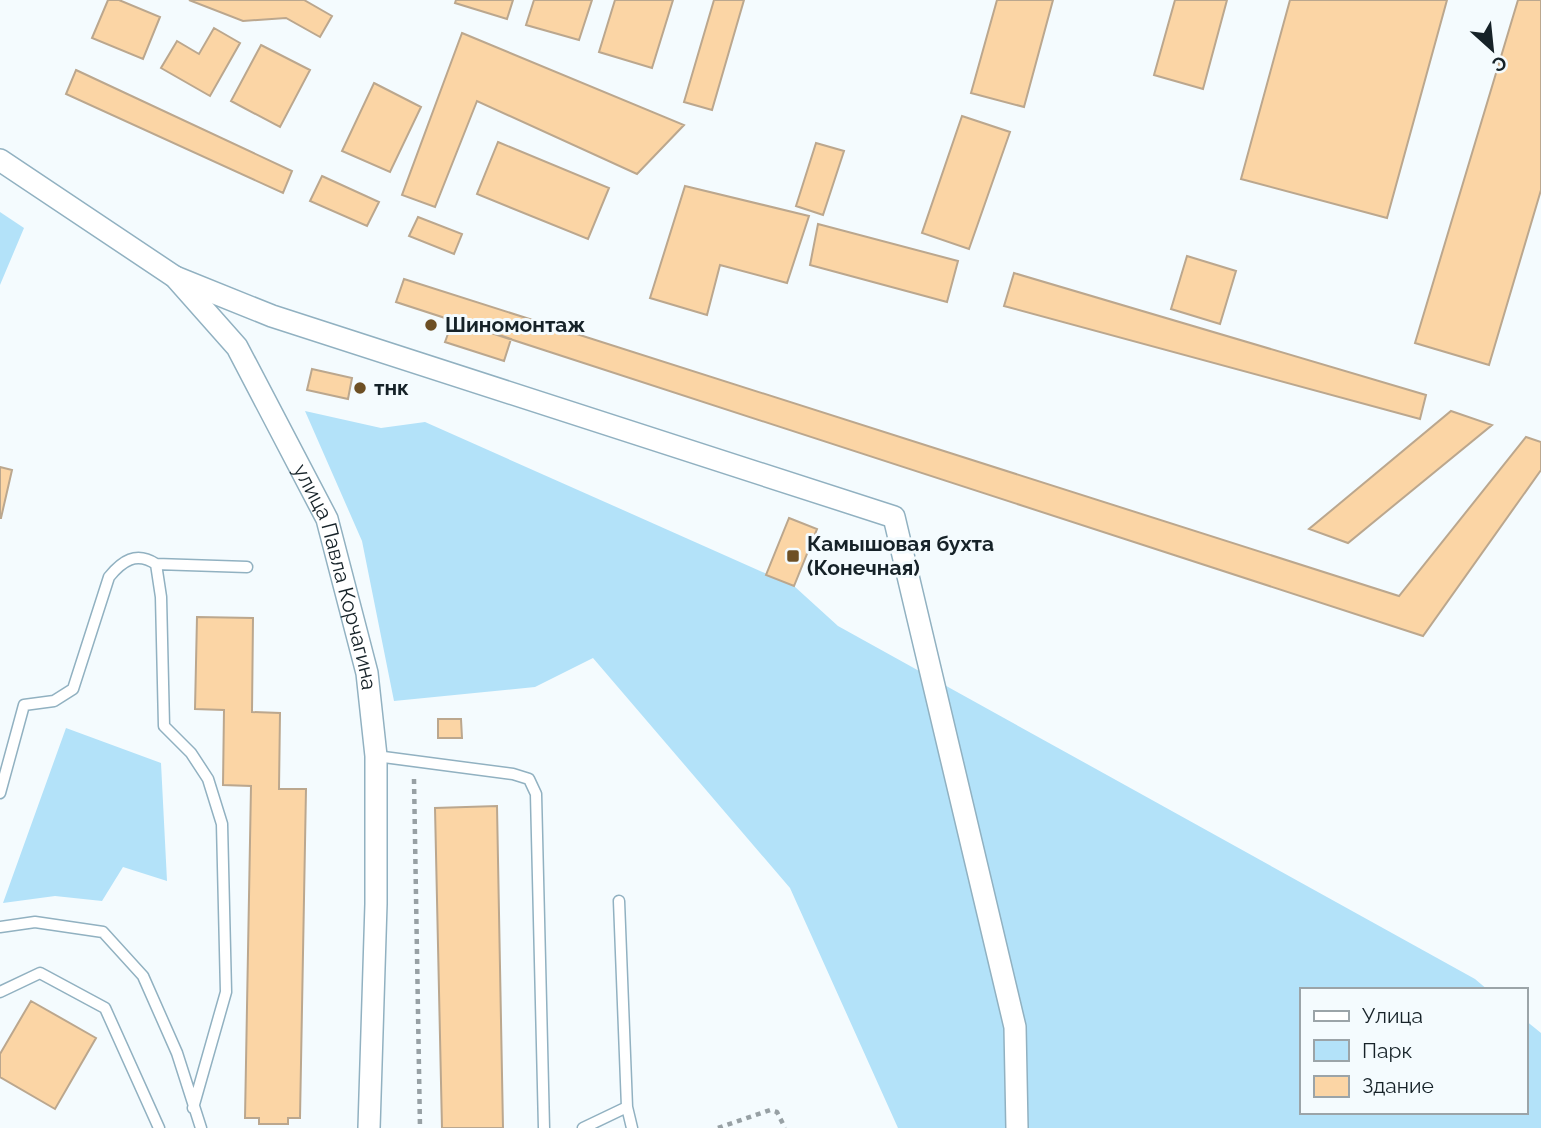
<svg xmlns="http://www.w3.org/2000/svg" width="1541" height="1128" font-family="Raleway,sans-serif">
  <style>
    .green { fill: #b3e2f9 }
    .building { fill: #fbd5a5; stroke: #bba78e; stroke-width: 2 }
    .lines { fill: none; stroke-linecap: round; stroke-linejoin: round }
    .lane-casing { stroke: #91b1c1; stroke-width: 13 }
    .street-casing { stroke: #91b1c1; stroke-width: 24 }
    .path { stroke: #97a0a4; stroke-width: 4.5; stroke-dasharray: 5 5; stroke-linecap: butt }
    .lane { stroke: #fff; stroke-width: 10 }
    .street { stroke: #fff; stroke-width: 21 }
    .poi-dot { fill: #6d4f24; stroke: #f4fbfe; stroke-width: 2.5 }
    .labels { text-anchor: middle; stroke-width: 6; stroke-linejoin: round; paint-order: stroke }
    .poi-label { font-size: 21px; font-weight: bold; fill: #162228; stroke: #f4fbfe; text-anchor: start }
    .street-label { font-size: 21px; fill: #162228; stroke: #f4fbfe }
  </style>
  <rect width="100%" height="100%" fill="#f4fbfe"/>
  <path class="green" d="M0 212 24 228 0 285Z
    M305 411 381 428 425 422 794 586 838 626 1475 979 1488 990H1301V1112H1525V1020L1541 1033V1128H898L790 888 593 658 535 687 394 701 362 541Z
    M66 728 161 763 167 881 123 867 102 901 55 896 3 903Z"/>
  <path class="building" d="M108 0H119L160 17 143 59 92 38Z
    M189 0H304L332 16 320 37 286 18 243 21Z
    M456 0H513L507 19 455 3Z
    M534 0H592L579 40 526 25Z
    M615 0H673L652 68 599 52Z
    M714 0H744L712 110 684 102Z
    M997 0H1053L1024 107 971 93Z
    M1175 0H1227L1203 89 1154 75Z
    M1290 0H1447L1387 218 1241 179Z
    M1518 0H1541V190L1489 365 1415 343Z
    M214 28 240 43 210 96 161 68 177 41 199 54Z
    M462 33 684 125 637 174 477 101 435 207 402 195Z
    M261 45 310 70 280 127 231 101Z
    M76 70 292 171 283 193 66 94Z
    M374 83 421 107 390 172 342 151Z
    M962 116 1010 132 969 249 922 233Z
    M498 142 609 188 588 239 477 194Z
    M816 143 844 151 823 215 796 206Z
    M322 176 379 202 367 226 310 201Z
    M685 186 809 216 787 283 720 265 707 315 650 298Z
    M418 217 462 234 454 254 409 236Z
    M818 224 958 261 947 302 810 265Z
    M1187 256 1236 271 1220 324 1171 309Z
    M1014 273 1426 395 1420 419 1004 306Z
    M404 279 1399 596 1526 437 1541 442V470L1423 636 396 302Z
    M453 320 511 339 504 361 445 342Z
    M312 369 352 378 348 399 307 390Z
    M1451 411 1492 425 1348 543 1309 529Z
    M0 467 12 470 1 518H0Z
    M789 518 817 529 794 586 766 575Z
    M197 617 253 618 252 712 280 713 279 789H306L300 1118H288V1124H259V1118H245L251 786 223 785 224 710 195 709Z
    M438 719H461L462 738H438Z
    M497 806 503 1128H442L435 808Z
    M31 1001 96 1038 55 1109 0 1077V1054Z"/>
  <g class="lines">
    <g class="lane-casing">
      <path id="lane" d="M156 564 247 567
        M376 756 513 774 529 779 536 794 544 1128
        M0 793 24 705 54 701 73 689 109 577C122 561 136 551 156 564L161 597 164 726 191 753 208 779 222 824 226 992 193 1108
        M619 901 627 1107
        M0 927 35 922 103 932 143 976 177 1053 201 1128
        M0 992 40 973 105 1008 159 1128
        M583 1128 627 1107 632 1128"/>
    </g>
    <g class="street-casing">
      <g id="street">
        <path id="s1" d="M0 160 175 277 237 347 327 519 367 673 376 756V904L369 1128"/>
        <path d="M175 277 272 316 894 517 1015 1027 1017 1128"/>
      </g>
    </g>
    <path class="path" d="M414 779 420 1128
      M718 1128 770 1110 777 1112 785 1128"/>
    <use href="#lane" class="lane"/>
    <use href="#street" class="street"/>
  </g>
  <g class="poi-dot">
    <circle cx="431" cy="325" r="7"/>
    <circle cx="360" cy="388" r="7"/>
    <rect x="786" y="549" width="14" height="14" rx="3.5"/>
  </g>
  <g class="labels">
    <g class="poi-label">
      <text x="445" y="332">Шиномонтаж</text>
      <text x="374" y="395">тнк</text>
      <text x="807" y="551">Камышовая бухта<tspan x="807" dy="24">(Конечная)</tspan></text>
    </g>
    <g class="street-label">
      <text dy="7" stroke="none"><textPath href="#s1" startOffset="556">улица Павла Корчагина</textPath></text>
    </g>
  </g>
  <rect x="1300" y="988" width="228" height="126" fill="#f4fbfe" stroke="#9ba4a8" stroke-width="2"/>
  <rect x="1314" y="1011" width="35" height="10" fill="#ffffff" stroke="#9ba4a8" stroke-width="2"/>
  <text x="1362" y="1023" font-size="21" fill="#162228">Улица</text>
  <rect x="1314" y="1040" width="35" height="21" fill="#b3e2f9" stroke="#9ba4a8" stroke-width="2"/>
  <text x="1362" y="1058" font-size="21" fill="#162228">Парк</text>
  <rect x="1314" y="1076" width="35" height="21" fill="#fbd5a5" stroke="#9ba4a8" stroke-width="2"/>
  <text x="1362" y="1093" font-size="21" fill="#162228">Здание</text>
  <g transform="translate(1492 49) rotate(153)" stroke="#f4fbfe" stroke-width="5" paint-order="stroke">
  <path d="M0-5L12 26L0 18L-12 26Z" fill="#162228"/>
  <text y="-10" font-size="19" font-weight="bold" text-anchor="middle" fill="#162228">С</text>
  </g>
</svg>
